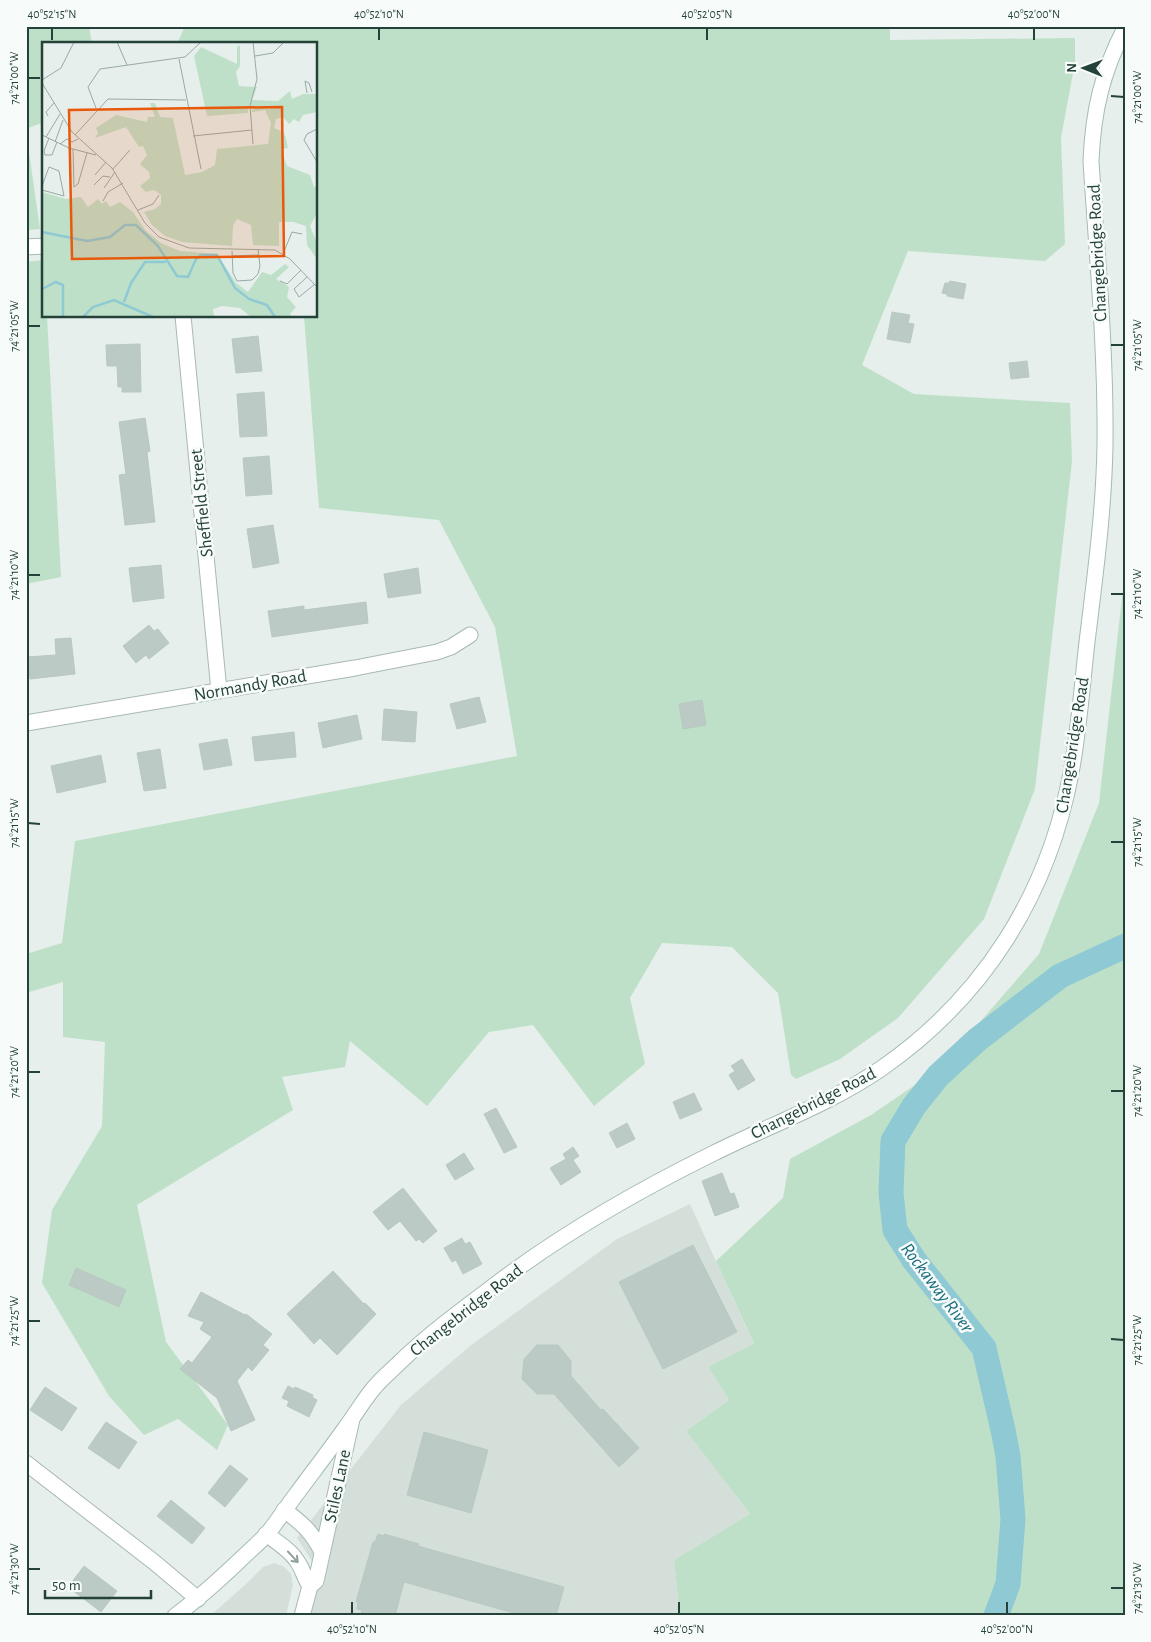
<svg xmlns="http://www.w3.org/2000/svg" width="1151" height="1642" font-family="'Alegreya Sans',sans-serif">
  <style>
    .built { fill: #d4dfda }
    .green { fill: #bfe0c8 }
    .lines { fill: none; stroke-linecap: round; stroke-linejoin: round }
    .river { stroke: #8ec9d4; stroke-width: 25 }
    .building { fill: #bbcac4; stroke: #b8c9c2 }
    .minor-casing { stroke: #a8b8b2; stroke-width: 17 }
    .tertiary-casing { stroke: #a8b8b2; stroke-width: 17 }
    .secondary-casing { stroke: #a4bbb3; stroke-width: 17 }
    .minor { stroke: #fff; stroke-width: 15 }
    .tertiary { stroke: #fff; stroke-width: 15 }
    .secondary { stroke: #fff; stroke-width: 15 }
    .oneway { stroke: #92a09c }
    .ticks { fill: none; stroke: #24423a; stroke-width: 2 }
    .labels { text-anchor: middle; stroke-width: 5; stroke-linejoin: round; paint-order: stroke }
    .street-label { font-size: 18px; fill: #24423a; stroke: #f7fbf9 }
    .water-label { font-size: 19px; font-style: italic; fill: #1c6f80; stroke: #f7fbf9 }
    .inset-river { fill: none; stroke: #8ec9d4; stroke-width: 2.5 }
    .inset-road { fill: none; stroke: #98aaa4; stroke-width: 1 }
    .view { fill: #e8590c; fill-opacity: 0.15; stroke: #e8590c; stroke-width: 2.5 }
    .inset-edge { fill: none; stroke: #24423a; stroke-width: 2.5 }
    .neatline { fill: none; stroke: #24423a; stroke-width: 2 }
    .ticks-label { font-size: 12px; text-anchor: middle; fill: #24423a }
  </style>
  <rect width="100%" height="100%" fill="#e6efeb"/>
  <path class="built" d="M690 1204 754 1345 708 1367 729 1400 686 1431 750 1514 674 1560 680 1616H301L315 1566 297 1538 401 1405 470 1346 617 1239Z
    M274 1563 283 1566 291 1574 293 1585 286 1616H210L245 1585 263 1567Z"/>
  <path class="green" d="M26 26H89L92 44H44V122L26 129Z
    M185 26H890V40L1075 38V62L1061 138 1065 244 1045 261 908 251 862 365 914 394 1070 403 1072 461 1035 789 984 919 898 1018 840 1059 796 1079 791 1075 778 993 732 947 662 943 630 998 645 1064 594 1106 533 1025 489 1032 427 1106 350 1041 345 1067 282 1077 293 1110 137 1205 166 1342 228 1425 217 1450 178 1419 144 1435 109 1396 42 1283 52 1210 102 1126 105 1042 63 1037V982L26 993V954L62 943 75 841 517 756 495 627 439 520 319 508 304 316H316V44H177Z
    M26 131 40 229 26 230Z
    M44 260V316H47L61 577 26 584V262Z
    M1125 571V1616H680L674 1560 750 1514 686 1431 729 1400 708 1367 754 1344 716 1261 783 1198 790 1159 871 1115 940 1068 1039 954 1099 803Z"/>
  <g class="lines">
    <path class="river" d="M996 1616 1008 1584 1013 1519 1008 1456 1003 1430 984 1348 914 1260 895 1230 891 1193 893 1141 914 1106 938 1076 977 1040 1060 976 1125 946"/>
  </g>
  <path class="building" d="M950 281 966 284 963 299 947 296V294L942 293 945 283H949Z
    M892 312 910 315 908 323 914 324 910 343 887 339Z
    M258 336 262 371 236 373 232 339Z
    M140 344 141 392H122V387H118L117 366H107L106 345Z
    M1027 361 1029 377 1011 379 1009 363Z
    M264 392 267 436 240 437 237 394Z
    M145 418 150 451 147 452 155 522 125 525 119 475 126 474 119 422Z
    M269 456 272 494 246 496 243 458Z
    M273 525 279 563 253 568 247 529Z
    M161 565 164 598 133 602 129 568Z
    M418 568 421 593 388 598 384 574Z
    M366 602 368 623 272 637 268 611 304 606V610Z
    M149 625 154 631 158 629 169 643 149 659 146 655 136 663 123 646Z
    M71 638 75 674 30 679 27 657 56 655 55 639Z
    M479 697 486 722 457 729 450 704Z
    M702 700 706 725 683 729 679 704Z
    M384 709 417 712 415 742 382 740Z
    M357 715 362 739 323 748 318 723Z
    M294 732 296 757 255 761 252 737Z
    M227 739 232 765 204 770 199 744Z
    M160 749 166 788 144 791 137 753Z
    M101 755 106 782 57 793 51 766Z
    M742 1059 755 1080 738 1090 729 1075 735 1071 731 1066Z
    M694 1093 702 1110 680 1119 673 1102Z
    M496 1108 517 1147 504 1153 484 1114Z
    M627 1123 635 1139 617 1148 609 1133Z
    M573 1147 579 1156 573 1160 581 1172 561 1185 550 1168 566 1159 563 1154Z
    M464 1153 474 1169 455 1180 446 1165Z
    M722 1173 730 1194 734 1193 739 1207 715 1216 702 1181Z
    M403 1188 437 1231 423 1243 419 1239 416 1241 400 1221 388 1230 373 1212Z
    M462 1238 465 1244 470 1242 482 1264 463 1274 456 1260 452 1262 444 1248Z
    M693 1245 737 1332 663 1369 619 1282Z
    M76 1268 126 1290 119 1307 69 1285Z
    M333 1271 364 1304 365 1303 376 1314 337 1355 320 1338 314 1344 287 1314Z
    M201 1292 245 1315 246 1314 272 1334 263 1345 269 1350 252 1371 248 1367 237 1381 255 1420 231 1431 217 1398 180 1369 188 1360 192 1363 212 1337 200 1329 204 1322 188 1316Z
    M537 1345H558L571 1361V1376L601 1410 603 1409 639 1448 619 1467 554 1394H537L522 1379 524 1359Z
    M288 1386 294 1389 295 1387 313 1395 312 1397 317 1400 309 1417 287 1406 289 1401 282 1398Z
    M45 1387 77 1408 62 1431 30 1410Z
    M106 1422 137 1442 119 1469 88 1448Z
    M424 1432 488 1450 471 1513 407 1495Z
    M230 1465 248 1479 225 1507 208 1493Z
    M171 1500 205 1528 192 1544 157 1516Z
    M378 1534 384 1536V1534L419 1544 418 1546 564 1587 556 1616H524L404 1582 395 1616H370L361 1613 362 1610 357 1609 358 1602H356L373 1542H375Z
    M84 1566 117 1591 101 1612 68 1587Z"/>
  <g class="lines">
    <g class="minor-casing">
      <path id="minor" d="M26 247 44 246
        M183 316 219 691
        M26 723 355 668 437 652 451 647 470 635
        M26 1463 154 1562 198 1599"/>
    </g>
    <g class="tertiary-casing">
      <path id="tertiary" d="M284 1510C302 1523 312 1532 322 1552
        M266 1534C277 1542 290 1550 297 1561 303 1569 304 1578 310 1586
        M302 1616 310 1586 316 1581 352 1419"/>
    </g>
    <g class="secondary-casing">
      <path id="secondary" d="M175 1616C198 1599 219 1580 240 1560 249 1551 259 1543 267 1534 277 1522 286 1508 295 1496 312 1473 329 1451 346 1427 355 1415 363 1401 373 1389 381 1379 391 1371 400 1362 429 1334 463 1309 495 1285 563 1233 637 1191 714 1153 770 1125 830 1104 882 1068 984 997 1048 895 1071 773 1079 730 1082 686 1087 642 1095 576 1104 511 1105 444 1106 350 1097 255 1091 161 1093 112 1102 72 1125 28"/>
    </g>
    <use href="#minor" class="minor"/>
    <use href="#tertiary" class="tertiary"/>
    <use href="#secondary" class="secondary"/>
  </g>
  <defs><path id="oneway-shaft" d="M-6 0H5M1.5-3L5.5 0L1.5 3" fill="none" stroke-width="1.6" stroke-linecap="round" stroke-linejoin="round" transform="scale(1.25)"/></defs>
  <use class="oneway" href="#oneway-shaft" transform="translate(293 1557) rotate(47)"/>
  <path class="ticks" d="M52 40V28M379 40V28M707 40V28M1034 40V28M28 78H40M1111 96 1124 97M28 326H40M1111 345H1124M28 575H40M1111 594H1124M28 823 40 824M1111 842H1124M28 1072H40M1111 1091H1124M28 1321H40M1111 1339 1124 1340M28 1569H40M1111 1588H1124M352 1614V1602M679 1614V1602M1007 1614V1602"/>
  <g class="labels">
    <g class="street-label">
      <text transform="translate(1097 253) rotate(-93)" y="6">Changebridge Road</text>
      <text transform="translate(201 503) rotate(-96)" y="6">Sheffield Street</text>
      <text transform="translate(250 685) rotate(-10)" y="6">Normandy Road</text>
      <text transform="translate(1072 745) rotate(-81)" y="6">Changebridge Road</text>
      <text transform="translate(813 1103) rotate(-27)" y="6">Changebridge Road</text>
      <text transform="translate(466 1310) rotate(-38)" y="6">Changebridge Road</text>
      <text transform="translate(337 1486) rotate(-78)" y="6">Stiles Lane</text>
    </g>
    <g class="water-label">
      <text transform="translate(938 1287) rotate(53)" y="7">Rockaway River</text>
    </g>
  </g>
  <g transform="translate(42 42)">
    <rect width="275" height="275" fill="#e6efeb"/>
    <path d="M198 3V24L194 30 197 44 215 45 210 58 236 59 248 49 250 57 261 52H275V70L261 73 257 80 252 77 247 82 241 75 234 77 232 86 241 90 244 96 246 106 239 107 245 124 268 133 272 145 275 144V171L268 184 275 201V217L265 203 264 184 251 180H237V204L211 203 209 183 195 177 191 184 190 204 140 200 123 194 110 183 102 170 113 167 119 162V153L112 148 104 150 98 144 108 136 107 130 98 122 105 113 101 104 97 105 84 85 53 96 56 91 54 86 74 73 105 80 106 75H113L108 61H113L118 75 131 76 143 133 160 130 173 123 175 107 226 102 229 81 223 68 210 70V66H206V71L165 74 152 14 159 5 195 22V5ZM0 150 24 157 39 155 46 165 56 157 60 162 64 159 68 165 78 160 91 170 104 189 119 201 138 209 175 212 194 241 206 250 220 230 229 233 243 222 247 225 234 237 247 245 245 255 254 265 248 272 250 275H209L198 266 180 264 171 267 172 275H0Z" fill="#bfe0c8"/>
    <path class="inset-river" d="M0 190 45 199 68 195 83 183H94L116 204 135 234 146 235 154 217 159 213H175L193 246 207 257 225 263 233 275M0 247 14 240 21 243V275M82 260 89 241 103 220H124M41 275 51 265 72 258 111 275"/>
    <path class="inset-road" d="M75 0 85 23M185 0H209M258 0H275M213 14 231 11 242 0M137 17 159 127M0 38 19 26 32 0M0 41 30 90 70 126 103 181 117 195 147 206 233 208 248 217 275 245M265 51 263 39 267 41 270 50M54 66 46 45 58 27 143 15 159 0M6 74 4 70 12 61M275 87 265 92 262 98 275 120M0 93 27 106 54 113M33 93 66 57 144 58M151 94 210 88M4 95 18 72M7 96 2 109 3 113H10L15 100M13 100 21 78M18 102 25 97 30 100 36 97M211 102 208 64 215 37 211 0M31 107 32 145 36 142 45 111M71 127 88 108M53 133 64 120M52 143 61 134 68 135M0 144 7 125 17 129 22 154 0 148M62 146 73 130M61 159 66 150 81 141M96 168 111 162 117 153M190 209 191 231 195 239 210 238 216 232 218 224 216 207M241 212 250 190 260 192M190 214 216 213M265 235 252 247 257 255 273 242M238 239 245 242 259 228"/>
    <path class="view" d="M240 65 242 214 30 217 27 68Z"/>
    <rect width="275" height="275" class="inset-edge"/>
  </g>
  <rect width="1151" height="1642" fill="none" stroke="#f7fbf9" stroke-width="55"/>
  <g transform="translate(1084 68) rotate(271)" stroke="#f7fbf9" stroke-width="4" paint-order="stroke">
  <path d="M0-4L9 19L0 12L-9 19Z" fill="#24423a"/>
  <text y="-8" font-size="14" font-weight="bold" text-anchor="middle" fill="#24423a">N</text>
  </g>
  <path d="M45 1590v8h106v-8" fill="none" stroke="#24423a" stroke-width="2.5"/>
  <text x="52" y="1590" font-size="15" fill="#24423a" stroke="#f7fbf9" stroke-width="4" paint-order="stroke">50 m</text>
  <rect x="28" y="28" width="1096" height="1586" class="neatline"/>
  <g class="ticks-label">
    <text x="52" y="18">40°52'15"N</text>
    <text x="379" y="18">40°52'10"N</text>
    <text x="707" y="18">40°52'05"N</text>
    <text x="1034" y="18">40°52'00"N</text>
    <text transform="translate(14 78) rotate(-90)" y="4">74°21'00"W</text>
    <text transform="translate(1137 97) rotate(-90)" y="4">74°21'00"W</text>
    <text transform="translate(14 326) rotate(-90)" y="4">74°21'05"W</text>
    <text transform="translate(1137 345) rotate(-90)" y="4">74°21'05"W</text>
    <text transform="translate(14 575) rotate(-90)" y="4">74°21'10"W</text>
    <text transform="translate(1137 594) rotate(-90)" y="4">74°21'10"W</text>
    <text transform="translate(14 823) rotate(-90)" y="4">74°21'15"W</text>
    <text transform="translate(1137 842) rotate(-90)" y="4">74°21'15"W</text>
    <text transform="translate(14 1072) rotate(-90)" y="4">74°21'20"W</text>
    <text transform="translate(1137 1091) rotate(-90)" y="4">74°21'20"W</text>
    <text transform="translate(14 1321) rotate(-90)" y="4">74°21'25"W</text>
    <text transform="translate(1137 1340) rotate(-90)" y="4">74°21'25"W</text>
    <text transform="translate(14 1569) rotate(-90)" y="4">74°21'30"W</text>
    <text transform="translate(1137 1588) rotate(-90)" y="4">74°21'30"W</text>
    <text x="352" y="1633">40°52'10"N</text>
    <text x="679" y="1633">40°52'05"N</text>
    <text x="1007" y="1633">40°52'00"N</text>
  </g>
</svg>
